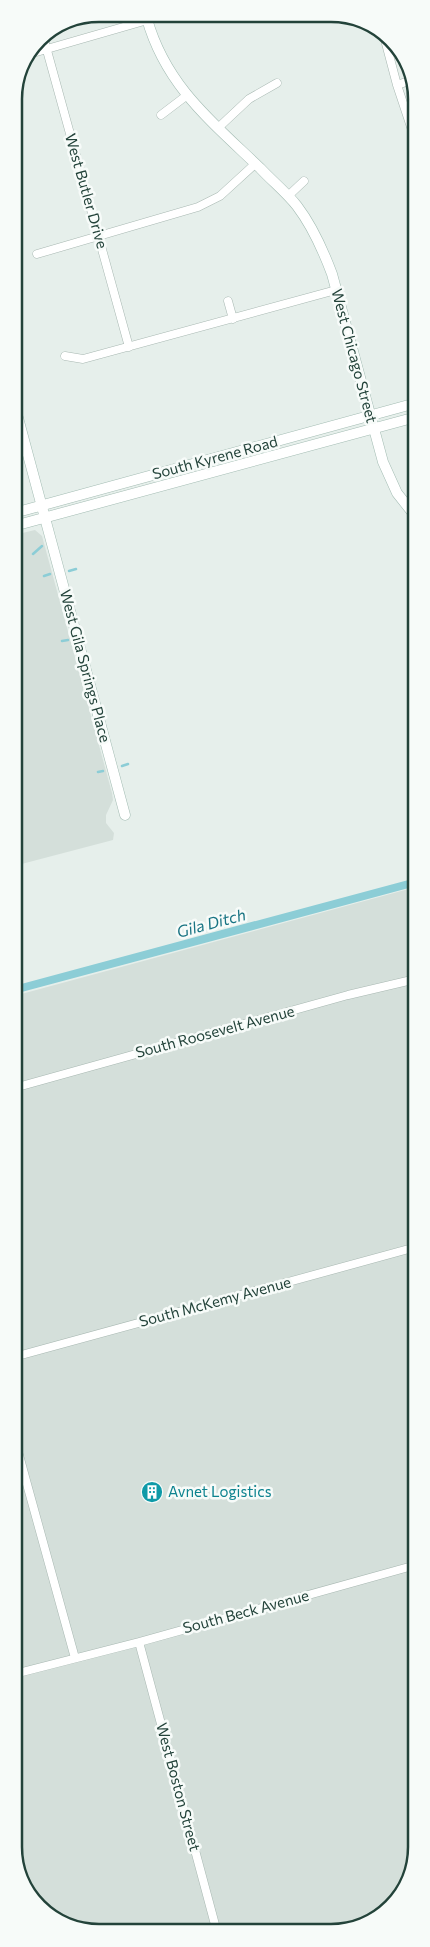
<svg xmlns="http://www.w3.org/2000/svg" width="430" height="1947" font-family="Commissioner,sans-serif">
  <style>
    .built { fill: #d4dfda }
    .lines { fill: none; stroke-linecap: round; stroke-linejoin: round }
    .stream { stroke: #8ccdd6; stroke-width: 2.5 }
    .canal { stroke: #8ccdd6; stroke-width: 8 }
    .street-casing { stroke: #a8b8b2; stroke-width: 9 }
    .secondary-casing { stroke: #a3bcb3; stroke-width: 11 }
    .street { stroke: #fff; stroke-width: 8 }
    .secondary { stroke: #fff; stroke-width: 10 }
    .labels { text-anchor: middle; stroke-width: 5; stroke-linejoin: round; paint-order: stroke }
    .street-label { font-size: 15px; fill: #23433a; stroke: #f7fbf9 }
    .culture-label { font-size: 15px; fill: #0d838f; stroke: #f7fbf9; text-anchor: start }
    .water-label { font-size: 16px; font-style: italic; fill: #197483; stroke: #f7fbf9 }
    .rim { fill: none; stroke: #23433a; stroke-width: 2.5 }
  </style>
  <rect width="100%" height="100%" fill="#e6efeb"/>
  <path class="built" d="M35 530 42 536 112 793 113 800 106 815V823L114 833 113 840 14 866V535Z
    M416 887V1853L395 1904 341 1933 82 1932 35 1904 14 1858V996Z"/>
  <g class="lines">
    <path class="stream" d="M14 550 15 553
      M33 554 42 546
      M69 571 76 569
      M44 576 50 574
      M62 641 68 640
      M122 766 128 764
      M98 772 103 771"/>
    <path class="canal" d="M14 990 416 882"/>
    <g class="street-casing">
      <path id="street" d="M43 36 129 347
        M384 36 397 85 416 142
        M33 53 151 19
        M397 85 412 80
        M161 115 186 96
        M218 128 249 99 277 83
        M288 196 304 181
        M37 254 198 207 220 196 255 164
        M228 301 233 319
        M65 356 83 359 336 290
        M14 447 25 444
        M14 1088 348 995 416 979
        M14 1357 416 1247
        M14 1437 75 1658
        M139 1642 217 1932
        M14 1674 139 1642 416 1565"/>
    </g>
    <g class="secondary-casing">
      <path id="secondary" d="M147 19C166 86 212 122 260 168 272 181 286 192 297 206 313 227 323 250 332 274L383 462 397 493 416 517
        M14 403 125 815
        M14 513 416 403
        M14 526 416 417"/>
    </g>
    <use href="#street" class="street"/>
    <use href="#secondary" class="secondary"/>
  </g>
  <defs>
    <g id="building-disc" transform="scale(1.125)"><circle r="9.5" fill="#0f9aa8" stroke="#f7fbf9"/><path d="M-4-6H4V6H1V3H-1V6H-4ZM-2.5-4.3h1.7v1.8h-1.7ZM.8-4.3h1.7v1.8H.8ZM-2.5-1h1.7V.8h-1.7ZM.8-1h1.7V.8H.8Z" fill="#fff"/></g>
  </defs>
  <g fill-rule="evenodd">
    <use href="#building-disc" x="152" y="1492"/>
  </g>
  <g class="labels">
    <g class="street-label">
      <text transform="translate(86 191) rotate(74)" y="5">West Butler Drive</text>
      <text transform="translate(354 356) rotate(75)" y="5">West Chicago Street</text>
      <text transform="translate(215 458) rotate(-15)" y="5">South Kyrene Road</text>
      <text transform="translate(85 666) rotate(75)" y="5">West Gila Springs Place</text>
      <text transform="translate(215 1032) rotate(-15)" y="5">South Roosevelt Avenue</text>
      <text transform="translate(215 1302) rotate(-15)" y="5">South McKemy Avenue</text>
      <text transform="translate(246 1612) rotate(-15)" y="5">South Beck Avenue</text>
      <text transform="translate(178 1787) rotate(75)" y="5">West Boston Street</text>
    </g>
    <g class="culture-label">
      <text x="168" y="1497">Avnet Logistics</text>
    </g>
    <g class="water-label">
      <text transform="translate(211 923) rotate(-15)" y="6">Gila Ditch</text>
    </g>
  </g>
  <path d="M0 0H430V1947H0ZM99 22H331A77 77 0 0 1 408 99V1847A77 77 0 0 1 331 1924H99A77 77 0 0 1 22 1847V99A77 77 0 0 1 99 22Z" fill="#f7fbf9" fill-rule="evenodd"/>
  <path class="rim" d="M99 22H331A77 77 0 0 1 408 99V1847A77 77 0 0 1 331 1924H99A77 77 0 0 1 22 1847V99A77 77 0 0 1 99 22Z"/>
</svg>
